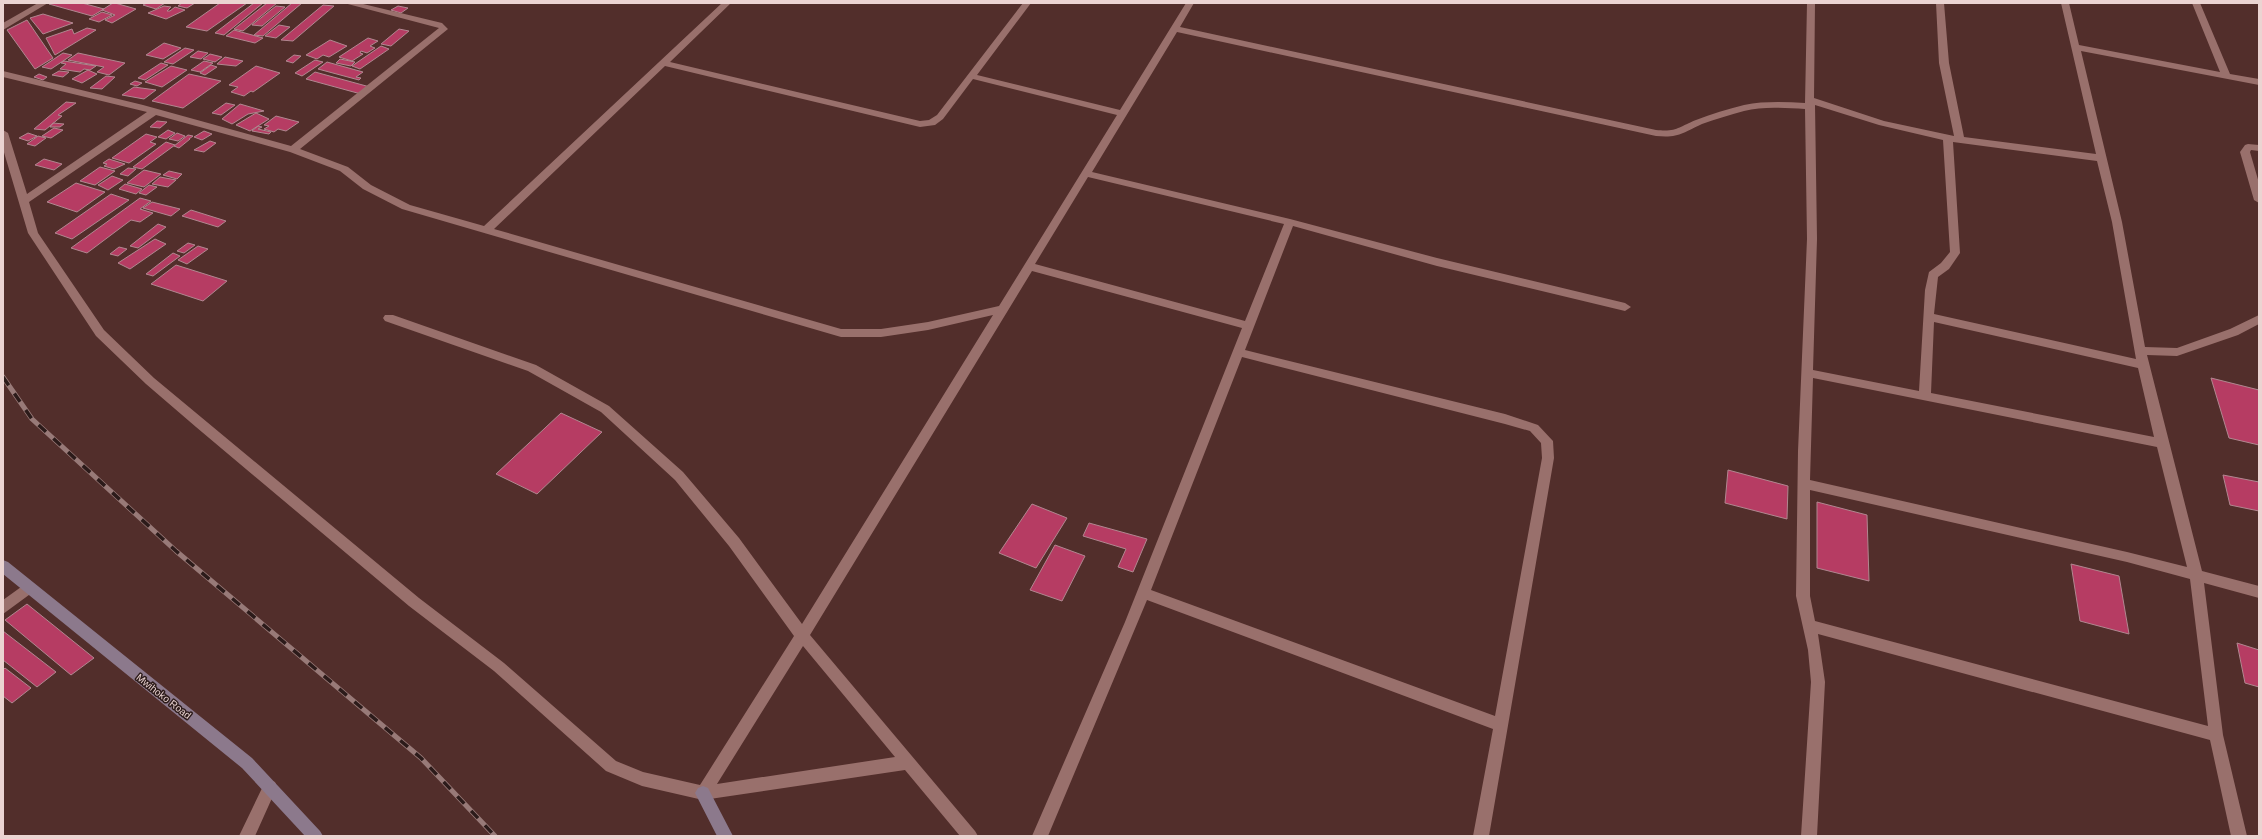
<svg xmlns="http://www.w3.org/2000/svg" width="2262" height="839" font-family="Arial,sans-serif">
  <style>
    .building { fill: #b63c63; stroke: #b18790 }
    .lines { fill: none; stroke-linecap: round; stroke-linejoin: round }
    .street { fill: #99706c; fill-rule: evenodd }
    .secondary { fill: #8c798c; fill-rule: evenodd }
    .rail-casing { stroke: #987a78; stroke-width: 5 }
    .rail { stroke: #2c1b1a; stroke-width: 3.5; stroke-dasharray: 10; stroke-linecap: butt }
    .labels { text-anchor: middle; stroke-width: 3; stroke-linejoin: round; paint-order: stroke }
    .street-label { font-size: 10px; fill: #ebd4d2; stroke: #2c1b1a }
  </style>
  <rect width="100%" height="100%" fill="#522e2b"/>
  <path class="building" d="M52 3H82L104 9 92 16 49 4Z
    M113 3H115L136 9 112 23 105 20 115 15 102 10Z
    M147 3H165L156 9 143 5Z
    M195 3 187 8 178 6 182 3Z
    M220 3H247L207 31 186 27Z
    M254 3H263L224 35 215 33Z
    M267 3H277L243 31 234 29Z
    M292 3H302L263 36 254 35Z
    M323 5 334 6 293 41 281 40Z
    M164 6 171 7 167 11H170L175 7 185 10 166 19 148 13Z
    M276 6 285 7 262 26 252 25Z
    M398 6 408 8 401 13 391 10Z
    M102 12 112 15 99 22 89 19Z
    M43 14 73 23 43 34 30 18Z
    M27 20 53 58 35 69 7 30Z
    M279 25 290 27 276 38 265 36Z
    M87 28 96 30 55 55 46 38 72 29 74 34Z
    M399 29 409 31 391 46 381 44Z
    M234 30 263 38 255 43 226 36Z
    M368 38 378 41 370 46 375 48 367 53 361 51 360 53 363 54 352 61 339 57Z
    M330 40 347 46 329 57 323 55 317 59 306 55Z
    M164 43 181 48 163 59 146 55Z
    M381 46 389 49 360 69 352 66Z
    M185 48 194 50 173 64 164 62Z
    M198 51 208 53 201 59 190 57Z
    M63 53 72 55 51 69 42 67Z
    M78 53 125 63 109 75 97 72 104 67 68 60Z
    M210 54 222 57 215 62 203 59Z
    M294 55 301 56 293 63 286 61Z
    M225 57 243 61 236 66 217 64Z
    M340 59 355 62 351 66 336 63Z
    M315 60 323 62 302 76 295 73Z
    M64 61 96 66 90 70 84 69 80 72 60 69 66 64 61 63Z
    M204 61 213 63 200 72 191 70Z
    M327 62 363 72 356 77 361 78 359 80 318 69Z
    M161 63 168 65 145 80 138 78Z
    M211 65 217 67 205 75 200 73Z
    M171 66 187 70 162 87 145 82Z
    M256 66 280 73 253 92 251 91 244 96 231 92 238 87 229 85Z
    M88 70 97 74 82 83 72 79Z
    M59 71 69 72 63 77 52 75Z
    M315 72 370 87 361 94 306 79Z
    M39 74 47 77 43 80 34 77Z
    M189 74 221 81 183 108 152 101Z
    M106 76 115 77 102 89 90 88Z
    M135 81 142 83 137 86 130 84Z
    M134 87 156 90 144 99 122 95Z
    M66 102 76 103 58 115 62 116 45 130 34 129Z
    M226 103 235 105 221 115 212 113Z
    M240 104 264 111 248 114 232 124 222 119Z
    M256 113 269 119 250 131 236 125Z
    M276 116 299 122 286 131 278 129 274 132 264 129 269 126 264 125Z
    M157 121 167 122 160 128 150 127Z
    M53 123 64 124 60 127H50Z
    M258 126 262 127 258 129 271 132 269 134 252 131Z
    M54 128 63 130 51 138 42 136Z
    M168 130 175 133 166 139 158 137Z
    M204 131 212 134 202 140 194 137Z
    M28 133 37 136 28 141 19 138Z
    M177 133 185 136 178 141 169 139Z
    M146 134 157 137 150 142 156 144 129 163 112 158Z
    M188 135 193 136 189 139H190L179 148 174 146Z
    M38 136 46 138 35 146 27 144Z
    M210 141 216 143 204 152 194 150Z
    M166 142 175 145 142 169 133 167Z
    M44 159 62 164 54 170 35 165Z
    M109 159 125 164 114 169 104 166 107 164 103 163Z
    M100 167 115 171 95 185 80 181Z
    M128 168 136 169 128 176 120 174Z
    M144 170 161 174 144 187 127 183Z
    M169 171 182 174 177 179 163 175Z
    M112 176 123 180 108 190 98 185Z
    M160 177 176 180 168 187 152 184Z
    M76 183 105 192 77 212 47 202Z
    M125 184 142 189 136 194 119 189Z
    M149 185 157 187 146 195 139 193Z
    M111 194 129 200 72 239 55 233Z
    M140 198 151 201 140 209 153 213 140 222 131 220 87 253 71 248Z
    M152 202 180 209 171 216 143 208Z
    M191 210 226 221 218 227 182 216Z
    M158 224 166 227 138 248 130 246Z
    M155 239 166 244 130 269 118 263Z
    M188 243 195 245 184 253 177 251Z
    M198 246 208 249 187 264 178 260Z
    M119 247 127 249 118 256 110 254Z
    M173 253 180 256 153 276 146 274Z
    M176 265 227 281 203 301 151 284Z
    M2211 378 2259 390V445L2229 438Z
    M561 413 602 432 537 494 496 474Z
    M1728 470 1788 486 1787 519 1725 503Z
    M2223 475 2259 482V511L2230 505Z
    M1817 502 1867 515 1869 581 1817 568Z
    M1032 504 1067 518 1036 568 999 553Z
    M1089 523 1147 539 1133 572 1118 567 1126 549 1083 536Z
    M1055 545 1085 556 1062 601 1030 590Z
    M2071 564 2119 576 2129 634 2080 621Z
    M27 604 94 658 71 675 5 620Z
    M3 631 56 672 37 687 3 660Z
    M2237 643 2259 650V687L2245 683Z
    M5 668 31 688 12 703 3 696V670Z"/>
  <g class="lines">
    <path class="street" d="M38 3H48L3 30V23Z
      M344 3H359L442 23 448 29 300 149 348 167 371 185 410 205 484 226 722 3H731L670 62 920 121 929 120 937 115 1023 3H1031L977 75 1120 110 1186 3H1194L1180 27 1656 130C1678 132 1678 127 1696 120 1711 114 1728 109 1744 105 1764 101 1785 102 1805 103L1807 3H1815L1814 98 1884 121 1954 136 1939 63 1936 3H1944L1949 63 1964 137 2096 154 2061 3H2069L2079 45 2220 72 2192 3H2200L2230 74 2259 79V85L2081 51 2122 222 2145 347 2177 348 2230 329 2259 315V324L2238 335 2177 356 2147 355 2202 571 2259 586V598L2204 583 2223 735 2247 836H2231L2210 740 1818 634 1825 682 1817 836H1801L1811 682 1808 650 1796 596 1798 451 1807 239 1805 109C1785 108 1763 106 1744 111 1730 115 1715 119 1702 124 1682 133 1680 138 1656 136L1177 32 1092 172 1290 219 1437 258 1625 303 1631 307 1625 311 1437 266 1293 226 1245 350 1505 414 1538 425 1553 441 1554 458 1489 836H1473L1493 729 1147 600 1048 836H1032L1125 622 1242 328 1032 271 810 635 975 831 978 836H960L905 770 703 800 642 786 606 771 494 671 409 606 196 427 146 384 96 336 28 233 3 149V130L8 133 27 194 147 112 3 77V71L143 105 291 146 439 28ZM665 66 920 127 935 125 943 119 973 79 1117 115 999 306 928 322 881 329H841L494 229ZM1815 105 1879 125 1943 140 1950 252 1941 263 1929 272 1925 290 1919 391 1813 370 1817 239ZM156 115 290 152 340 171 363 189 402 209 841 337H881L928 330 993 315 802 624 739 538 683 472 609 406 536 365 393 315H385L383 318 385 321 528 371 601 412 675 480 729 546 794 636 700 785 643 772 616 761 504 663 419 598 154 378 104 330 38 233 29 202ZM1953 142 2097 161 2112 222 2136 359 1934 314 1938 277 1949 269 1960 253ZM1088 177 1284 224 1245 321 1035 264ZM1934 322 2138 368 2154 437 1931 393ZM1242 357 1505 424 1530 431 1541 443 1542 458 1495 716 1151 590ZM1813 378 2157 447 2187 567 2127 552 1810 480ZM1810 490 2127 562 2190 579 2208 726 1815 621 1810 596ZM803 646 895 757 717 784Z
      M2248 144 2259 145V151L2251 150 2250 152 2259 183V203L2254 200 2240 152 2245 145Z
      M28 582 33 584 35 588 33 592 3 614V600Z
      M270 780 275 782 277 787 255 836H239L265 782Z"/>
    <path class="secondary" d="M3 560 8 562 252 758 320 831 323 836H305L242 768 3 574Z
      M703 786 708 788 733 836H717L695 793 698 788Z"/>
    <g class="rail-casing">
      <path id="rail" d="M3 377 32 419 176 551 421 758 495 836"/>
    </g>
    <use href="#rail" class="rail"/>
  </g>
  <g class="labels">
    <g class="street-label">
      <text transform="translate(164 696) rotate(38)" y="4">Mwihoko Road</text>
    </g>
  </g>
  <rect width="2262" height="839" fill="none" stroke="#ebd4d2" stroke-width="8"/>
</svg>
